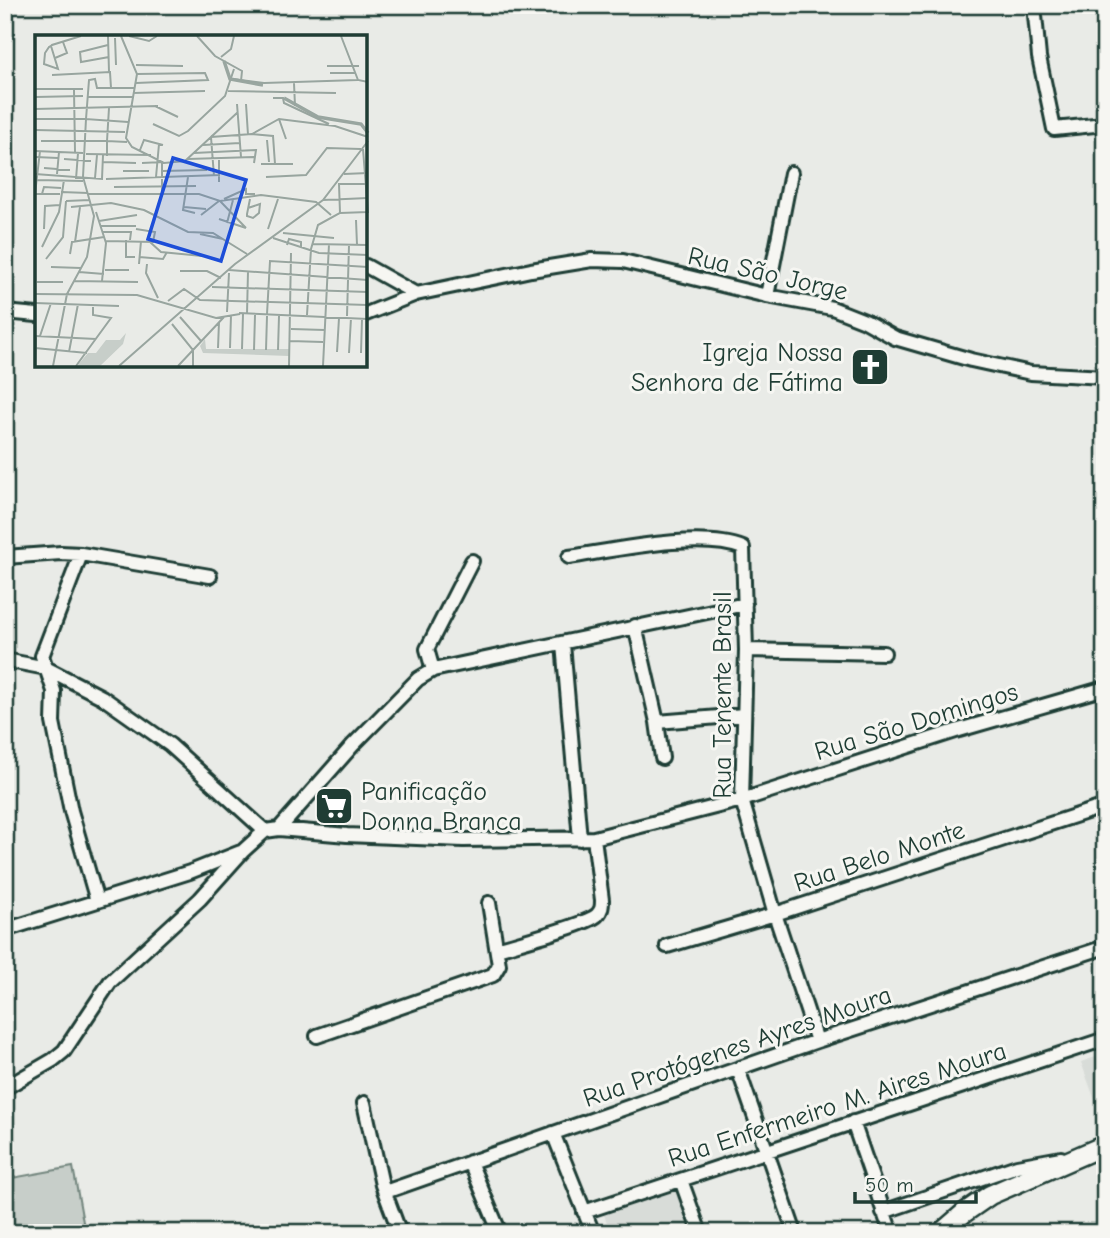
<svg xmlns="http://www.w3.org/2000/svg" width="1110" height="1238" font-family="'Comic Neue',sans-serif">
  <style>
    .built { fill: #d8dcd8 }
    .park { fill: #c7cec9; stroke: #73867e; stroke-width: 2 }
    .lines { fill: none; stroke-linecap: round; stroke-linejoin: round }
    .minor-casing { stroke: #1f3d34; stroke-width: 18 }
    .secondary-casing { stroke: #1f3d34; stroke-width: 23 }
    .minor { stroke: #f6f6f2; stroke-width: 12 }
    .secondary { stroke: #f6f6f2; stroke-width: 18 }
    .labels { text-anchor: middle; stroke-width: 6; stroke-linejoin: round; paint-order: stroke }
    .street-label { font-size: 26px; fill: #1f3d34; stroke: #f6f6f2 }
    .poi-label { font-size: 26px; fill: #1f3d34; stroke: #f6f6f2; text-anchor: end }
    .inset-river { fill: none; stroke: #99a6a0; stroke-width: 3.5 }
    .inset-road { fill: none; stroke: #98a59f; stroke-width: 2 }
    .view { fill: #1d4ed8; fill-opacity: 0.15; stroke: #1d4ed8; stroke-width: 3.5 }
    .inset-edge { fill: none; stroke: #1f3d34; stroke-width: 3.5 }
  </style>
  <rect width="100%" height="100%" fill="#e9ebe7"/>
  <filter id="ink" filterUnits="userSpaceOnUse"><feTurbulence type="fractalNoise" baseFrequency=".0143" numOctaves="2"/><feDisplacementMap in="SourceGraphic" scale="14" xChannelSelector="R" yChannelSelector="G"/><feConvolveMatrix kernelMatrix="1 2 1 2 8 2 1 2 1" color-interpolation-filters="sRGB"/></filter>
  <g filter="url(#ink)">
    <path class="built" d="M1105 1054V1125H1104L1081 1062Z
      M682 1188 697 1233H611L604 1215Z"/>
    <path class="park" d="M73 1167 85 1233H5L12 1178Z"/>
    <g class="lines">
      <g class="minor-casing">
        <path id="minor" d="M1034 5 1039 57 1054 129 1105 124
          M366 266 416 294
          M767 296 791 173
          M5 312 37 315
          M366 314 416 294 531 270 592 260 623 261 767 296 832 308 865 321 895 338 971 360 1031 373 1105 377
          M81 554 42 656 54 691 53 722 71 811 97 901
          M5 557 61 553 81 554 210 576
          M569 557C615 550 701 531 743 548L746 650 742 800 775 914 817 1041
          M635 626 657 722 662 758
          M563 644 580 839
          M746 650 884 653
          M5 660 46 668 102 697 170 745 265 831
          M433 670 427 649 472 561
          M657 722 744 715
          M279 829 353 745 418 679 433 670 745 604
          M265 831 279 829 347 835 463 840 594 838 742 800 959 730 1105 688
          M5 930 190 872 243 851 265 831
          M667 946 775 914 1105 806
          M497 949C516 943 586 925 597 915 602 910 602 906 602 900L594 838
          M317 1036 493 975 499 965 489 903
          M738 1069 795 1233
          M5 1088 53 1060 64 1051 110 982 200 899 243 851
          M364 1103 382 1185 400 1233
          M853 1122 891 1233
          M553 1133 593 1233
          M470 1162 500 1233
          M681 1180 700 1233
          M385 1192 817 1041 1105 947
          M584 1212 1105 1039
          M883 1212 1017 1166 1061 1158"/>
      </g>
      <g class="secondary-casing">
        <path id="secondary" d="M941 1233 964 1213 990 1195 1105 1145"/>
      </g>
      <use href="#minor" class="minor"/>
      <use href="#secondary" class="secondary"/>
    </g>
  </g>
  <defs>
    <g id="church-square" transform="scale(2.0125)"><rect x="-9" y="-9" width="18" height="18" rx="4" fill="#1f3d34" stroke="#f6f6f2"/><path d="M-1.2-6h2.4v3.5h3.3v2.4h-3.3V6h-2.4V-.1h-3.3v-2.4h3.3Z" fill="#fff"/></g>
    <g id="supermarket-square" transform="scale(2.0125)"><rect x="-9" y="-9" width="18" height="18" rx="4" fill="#1f3d34" stroke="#f6f6f2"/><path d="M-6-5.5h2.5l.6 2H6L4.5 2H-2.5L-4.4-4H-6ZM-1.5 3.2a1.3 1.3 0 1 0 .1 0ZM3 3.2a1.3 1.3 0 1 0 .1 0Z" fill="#fff"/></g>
  </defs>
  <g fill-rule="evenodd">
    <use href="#church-square" x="870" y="367"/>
    <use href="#supermarket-square" x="334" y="806"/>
  </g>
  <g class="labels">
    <g class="street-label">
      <text transform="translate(768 273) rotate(13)" y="9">Rua São Jorge</text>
      <text transform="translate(722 695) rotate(-90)" y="9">Rua Tenente Brasil</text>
      <text transform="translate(916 721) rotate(-17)" y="9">Rua São Domingos</text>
      <text transform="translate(879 856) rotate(-18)" y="9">Rua Belo Monte</text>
      <text transform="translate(737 1046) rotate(-19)" y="9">Rua Protógenes Ayres Moura</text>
      <text transform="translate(837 1104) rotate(-18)" y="9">Rua Enfermeiro M. Aires Moura</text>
    </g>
    <g class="poi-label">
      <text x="843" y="361">Igreja Nossa<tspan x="843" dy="30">Senhora de Fátima</tspan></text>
      <text x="361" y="800" text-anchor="start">Panificação<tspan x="361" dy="30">Donna Branca</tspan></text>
    </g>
  </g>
  <g transform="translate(35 35)">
    <rect width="332" height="332" fill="#e9ebe7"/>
    <path d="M91 298 88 309 65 331H42L53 318H61L71 305H85Z" fill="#c7cec9"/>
    <path d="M170 304 171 314H254V321L168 318 165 311Z" fill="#c7cec9"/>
    <path class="inset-river" d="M189 26 195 44 228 50M249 63 283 82 326 89 333 98"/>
    <path class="inset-road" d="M73 1 74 37M86 1 102 39 91 103 97 112 129 128 150 126 176 102 217 99 244 84 300 91 333 102M94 1 114 6 122 1M162 1 180 21 207 36 206 46M306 1 323 45 333 47M80 3 81 30M73 10 45 17 46 27 74 22M16 11 23 34 9 29 10 18 14 12 16 11 17 10 46 1M186 22 196 14 199 1M20 23 32 18 28 7M101 30 148 31M292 31H324M295 38H321M17 40 75 37 76 53M198 44 229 48 323 45M101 48 173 45 170 38 102 39M259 48 260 71M0 54H48M39 55 40 117M193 56 301 58M98 58 170 56M0 62 48 61M52 62H98M238 63H248L249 68 294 89M202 69 206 122M211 69 213 100M120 71 143 82M0 74 123 71M0 84H51L54 45 60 44 62 53H100M244 84 251 104M118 89 144 101 153 96 190 61 199 34M0 95 90 97M217 99 238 101 240 129M232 105 234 127M6 106H72L74 73M168 110 205 108M328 114 333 178M105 115 109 105 128 110M0 116 48 118M159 118 221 115 219 128M51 119 116 120M72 121V106L92 107M0 122 23 123M184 123V147M29 124 56 126M153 124 219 122M68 127 101 128M107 128 127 127V159M226 129H258M9 133 35 135M88 136H114M127 136 172 135M0 139 67 144 68 120M22 139 24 117M309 139 333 138M179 141 176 102 203 77M121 142 124 109M153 142 148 175 160 178M231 142 271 140 292 113 326 114M60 143 62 120M41 144 43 118M71 144 185 140M2 145 48 146M79 152 161 151M26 157 53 158M0 159 5 116M0 159H25M7 159 9 152 26 153M53 159H164L185 166 226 160 281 167 296 180M189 164 211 154V159H220M288 165 333 163M31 166 55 165M185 166 211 193M0 171V194M36 172 76 168 109 175 153 197 178 198 212 219M149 172 171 174M213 173 225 169 224 178 218 183 212 181V179L215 164M61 177 71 208 67 246M305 178 333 177M166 180 184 166M184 184 211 193M321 185 322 210M64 186 102 180M192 188 198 165M66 191H101M9 194 10 171 25 170M233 194 243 164M68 197H96L95 205M248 198 299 203M165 199 188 204M238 203 284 218 333 220M91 205V222H100M71 206 118 207 120 197 101 194M40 207 45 172M115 207 126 217 167 221M278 209 333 210M252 210 254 204 266 207V213M7 212 24 177 29 145M35 219 37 207 69 202M104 222 128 224 132 217M11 224 28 202 31 166M104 229 106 206M112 229 111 238 123 263M16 232 46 233M70 235H94M194 235 333 245M145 236H172L186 243M44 237 69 239M39 246 103 247M2 247H28M177 252 333 257M0 259 102 260 181 283 205 279M32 259 52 222 59 181 48 142 51 84 93 87M133 266 149 254 165 265 333 270M0 268 84 271M192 277 194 238M204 278 333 284M212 279 213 236M232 279 235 226 333 232M272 280 276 214 283 190 305 178 304 149H333M312 281 314 210M145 282 166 306M137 289 158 315V331M256 294 290 295M0 301 61 304M5 301 16 268M255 306 288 307M0 313 52 318M183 313 184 287M195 313 196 280M207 314 208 279M219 315 220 280M231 315 232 281M243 315 244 281M34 317 43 269M302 317 304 283M314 318 316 283M326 318 327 284M0 331 1 301M18 331 32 259M41 331 76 283 58 280V270M84 331 200 229 288 165 333 106M143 331 189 282M254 331 256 218M288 331 294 209"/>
    <path class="view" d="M138 123 211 145 186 226 113 204Z"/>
    <rect width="332" height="332" class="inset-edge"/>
  </g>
  <rect width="1110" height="1238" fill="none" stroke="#f6f6f2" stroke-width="28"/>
  <rect x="14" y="14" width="1082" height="1210" fill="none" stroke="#1f3d34" stroke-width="2.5" filter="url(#ink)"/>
  <path d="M855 1192v10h121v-10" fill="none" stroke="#1f3d34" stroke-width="3.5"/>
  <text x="865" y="1192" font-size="21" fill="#1f3d34" stroke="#f6f6f2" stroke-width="5" paint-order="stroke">50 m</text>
</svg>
